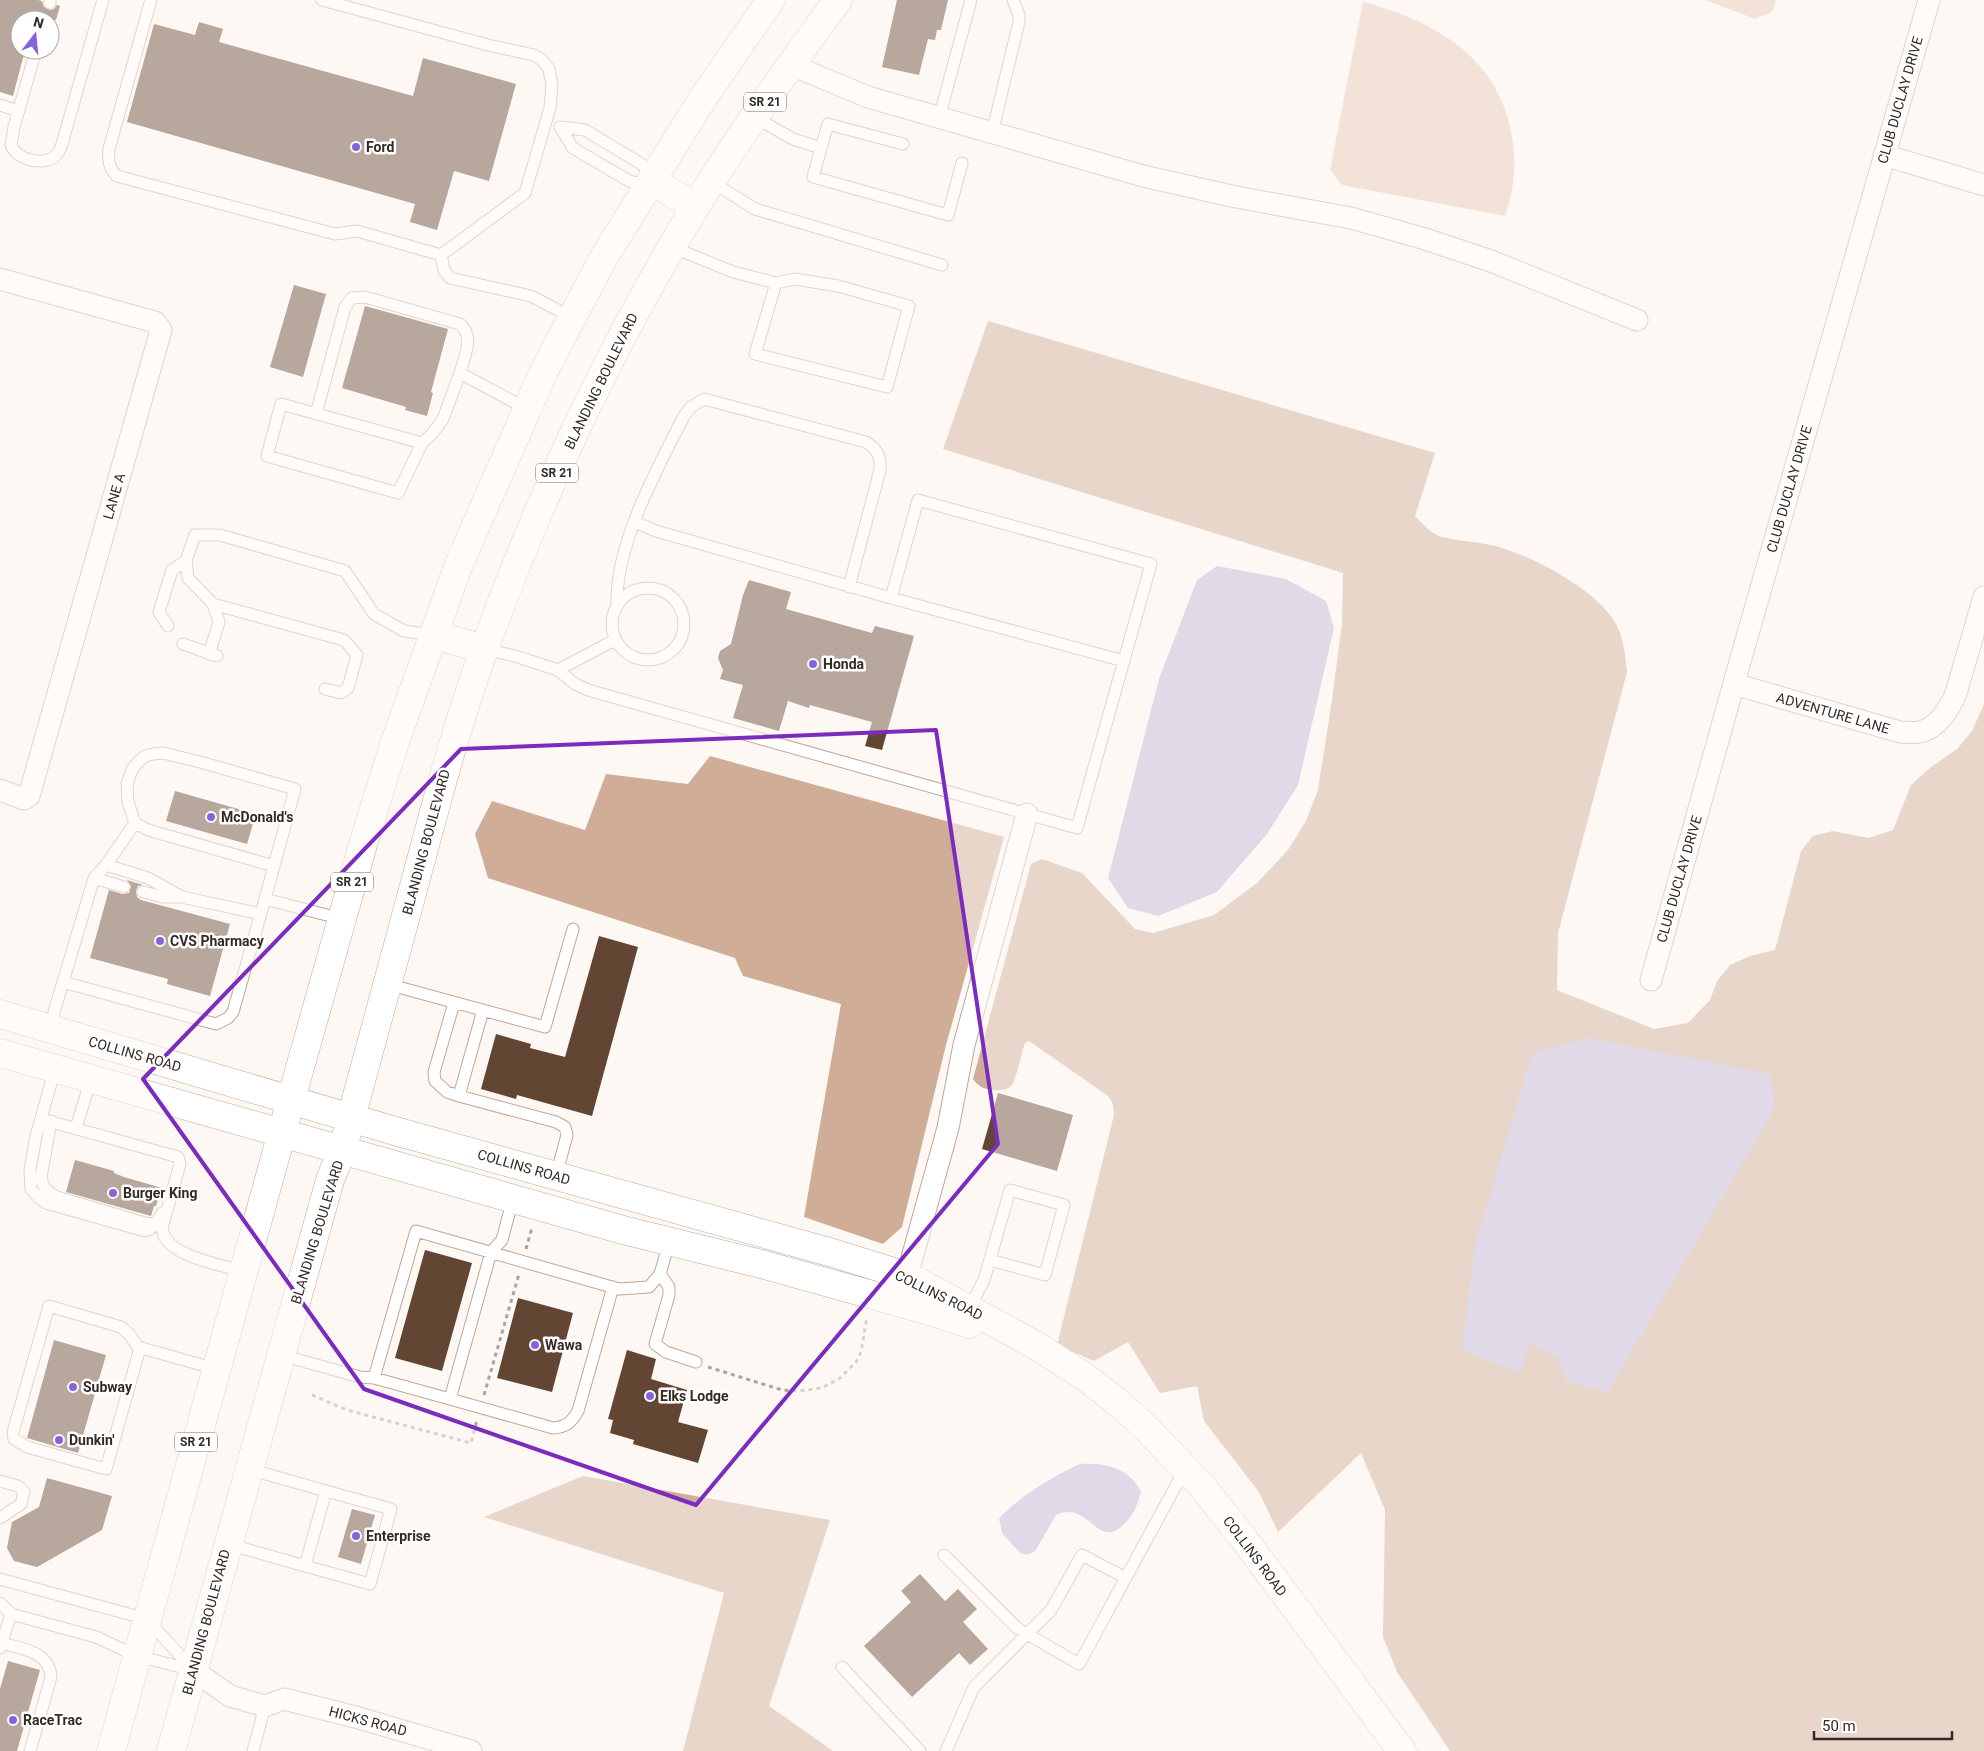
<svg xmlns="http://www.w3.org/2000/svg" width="1984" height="1751" font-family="Roboto,sans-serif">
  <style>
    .green { fill: #e6c8b5 }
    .forest { fill: #cfad97; fill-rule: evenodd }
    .water { fill: #bcb6d9 }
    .building { fill: #624532 }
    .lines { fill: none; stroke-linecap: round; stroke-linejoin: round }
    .lane-casing { stroke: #c1a898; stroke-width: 13 }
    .street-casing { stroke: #c1a898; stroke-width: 23 }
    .secondary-casing { stroke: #c1a898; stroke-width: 29 }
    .primary-casing { stroke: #c1a898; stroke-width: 29 }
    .path { stroke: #aaa39e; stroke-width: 3; stroke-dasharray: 4 4; stroke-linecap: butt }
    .lane { stroke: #fff; stroke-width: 11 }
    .street { stroke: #fff; stroke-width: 21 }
    .secondary { stroke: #fff; stroke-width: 28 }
    .primary { stroke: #fff; stroke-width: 28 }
    .marked { fill: none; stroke: #7b2cbf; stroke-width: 4; stroke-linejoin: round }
    .poi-dot { fill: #8663de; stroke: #fff; stroke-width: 2 }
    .labels { text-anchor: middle; stroke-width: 5; stroke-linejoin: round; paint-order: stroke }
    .shield { fill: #fff; stroke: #716a66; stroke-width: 1 }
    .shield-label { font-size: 12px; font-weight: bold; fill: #342a24 }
    .street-label { font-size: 14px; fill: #342a24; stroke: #fff }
    .poi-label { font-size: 14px; font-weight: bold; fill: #342a24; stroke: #fff; text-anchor: start }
  </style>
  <rect width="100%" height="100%" fill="#fdf8f4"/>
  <path class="green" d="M1705 0H1776L1772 12 1755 19Z
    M1363 2C1435 21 1500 58 1512 137 1517 164 1514 190 1505 216L1342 185 1330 170Z"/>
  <path class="forest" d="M988 321 1435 453 1415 516C1421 522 1428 530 1435 534 1444 540 1479 542 1491 545 1529 554 1597 589 1616 624 1624 639 1625 656 1627 672L1558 933 1557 990 1654 1029 1688 1023 1710 1000 1717 981 1730 965 1750 956 1775 950 1801 851 1813 836 1832 831 1869 838 1893 830 1911 785 1931 767 1957 749 1972 731 1984 704V1751H1450L1397 1672 1383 1637 1385 1510 1361 1453 1278 1532 1259 1492 1204 1421 1197 1386 1160 1393 1128 1342 1094 1361 1057 1345 1114 1115 1113 1104 1108 1096 1029 1041 1025 1043C1022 1052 1016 1079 1012 1085 1007 1090 999 1091 993 1090 984 1089 979 1087 973 1079L1031 864 1042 859 1082 873 1135 929 1153 933 1214 915 1257 883 1288 850 1306 821 1318 790 1332 700 1342 623 1343 573 943 449ZM1775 1107 1557 1356 1529 1342Z
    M710 756 1004 837 946 1045 902 1227 883 1244 804 1217 841 1004 743 976 735 958 488 878 475 834 492 801 585 830 606 774 688 784Z
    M583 1476 830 1520 769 1706 833 1751H683L724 1593 484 1517Z"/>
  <path class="water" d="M1217 566 1286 579 1326 601 1334 628 1298 785 1267 834 1217 892 1158 916 1128 908 1108 878 1159 679 1197 580Z
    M1588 1038 1770 1074 1775 1107 1607 1393 1566 1381 1557 1356 1530 1343 1521 1373 1462 1350 1475 1247 1532 1053Z
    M1080 1464C1105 1462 1130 1468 1141 1492 1137 1506 1133 1517 1122 1526 1097 1549 1088 1500 1056 1515L1036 1550C1031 1554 1026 1556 1020 1553L1002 1533 999 1519C1014 1500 1058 1473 1080 1464Z"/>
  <path class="building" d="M0 0H38L42 1 44 7 50 10 54 9 57 5 60 6 56 20H20V50H25L13 96 0 92Z
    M897 0H948L941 30H937L935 40 928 39 919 75 882 67Z
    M199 22 223 29 219 42 413 96 423 58 516 84 489 181 454 171 437 230 410 222 415 204 127 122 154 24 195 35Z
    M294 285 326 294 303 377 270 367Z
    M365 306 448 329 431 392 433 393 427 416 405 410 406 407 342 388Z
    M749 580 791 592 786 609 872 633 875 626 914 636 882 750 865 746 872 722 810 705 809 708 788 701 779 731 733 718 743 685 720 679 723 670 718 658 720 651 731 644 743 595Z
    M175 791 256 814 247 844 166 821Z
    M127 880 143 885 138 886 136 891 137 897 141 900 230 924 210 996 167 984 168 979 90 958 109 890 122 894 129 893 131 886Z
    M599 936 638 947 592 1116 517 1095 516 1099 481 1089 496 1034 531 1044 530 1048 565 1057Z
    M998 1093 1073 1115 1057 1171 982 1149Z
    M75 1160 114 1171V1173L124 1177 162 1188 156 1206H154L151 1216 66 1192Z
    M425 1250 472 1263 442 1371 395 1358Z
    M518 1298 573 1313 552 1392 497 1378Z
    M54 1340 106 1355 78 1453 27 1438Z
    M627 1350 656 1359 651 1379 687 1390 678 1422 708 1430 698 1463 633 1444 634 1440 610 1433 613 1420 608 1419Z
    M47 1478 112 1496 102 1530 37 1567 14 1561 7 1548 12 1522 39 1507Z
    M352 1509 375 1515 361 1564 338 1557Z
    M920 1574 945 1601 958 1589 977 1609 963 1622 988 1649 970 1665 959 1653 912 1697 864 1646 911 1602 901 1591Z
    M8 1661 40 1670 17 1751H0V1689Z"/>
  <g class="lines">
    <g class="lane-casing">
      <path id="lane" d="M151 0 109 149C108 160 109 169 117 176L335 234 357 231 441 255
        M322 0 488 45 534 55 542 60 549 69 552 85 550 108 525 193 441 255
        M50 3V0
        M36 50 14 127 11 145C17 160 44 167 56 155 59 152 61 148 62 144L103 0
        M0 105 19 111
        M754 117 793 139 821 148 828 124 903 144
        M939 118 971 0
        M560 127 585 130 643 165 651 180 637 183 629 181 573 148Z
        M992 133 1019 22V15L1013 0
        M821 148 813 177 948 215 962 163
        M712 182 755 209 942 265
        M672 247 733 272 776 283 755 354 887 387 909 306 838 286 795 279 776 283
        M441 255 444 270 450 278 531 296 573 318
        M316 414 345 307 352 298 365 297 460 324C475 337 464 357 460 373
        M422 443 281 404 267 456 398 493 422 443 432 434 443 419 460 373 527 409
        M635 522 656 531 891 598
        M612 624a36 36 0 1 1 72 0a36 36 0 1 1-72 0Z
        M617 603C616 543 657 469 684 416L691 407 704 399 866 442C878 450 881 456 880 470L849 587
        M213 604 344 640 357 655 348 688 341 693 325 689
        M168 626 159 612 172 570 186 561
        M183 644 217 656
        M484 649 515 656 558 670 575 684 588 690 1077 828 1151 564 918 500 891 598 1124 661
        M209 654 219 622 213 604 188 578 186 561 195 535H220L345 571 374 614 404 631 434 635
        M558 670 615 640
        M106 865 148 878 180 896
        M274 866 148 830 135 823 128 802 127 784 132 770 138 762 145 756 153 754 163 753 200 762 295 789 265 899 342 919
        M94 878 124 887
        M143 892 163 897H182L261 914
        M63 982 216 1024 228 1018 233 1012 265 899
        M387 984 545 1027 573 929
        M454 1003 434 1072 435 1081 447 1092 459 1096 483 1010
        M49 1029 94 878 106 865 135 823
        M55 1069 36 1136 30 1170 31 1189 39 1198 46 1203 145 1231C153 1229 158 1221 162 1213
        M459 1096 556 1122 565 1127 567 1135 556 1176
        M41 1119 178 1157 180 1164 162 1228C164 1256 221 1265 243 1271
        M51 1121 41 1177C42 1187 48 1193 57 1197L145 1223 156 1224
        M76 1128 91 1079
        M669 1243 660 1274 669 1287V1295L655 1344 666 1352 696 1362
        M969 1309 984 1280 1010 1190 1064 1205 1045 1275 990 1260
        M140 1348 106 1469 27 1447 14 1439 13 1432 49 1306 121 1327 129 1334 138 1347 216 1369
        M281 1355 360 1377 374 1378 450 1399 491 1252 502 1240 513 1199
        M374 1378 416 1231 619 1289 649 1287 660 1274
        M450 1399 553 1428C566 1427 571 1423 578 1411L613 1287
        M0 1481 18 1486 24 1492 21 1504 0 1518
        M228 1544 305 1566 326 1491 249 1469
        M944 1555 1017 1628 1079 1664 1185 1469
        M305 1566 370 1584 391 1509 326 1491
        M0 1579 147 1619 193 1670 137 1656 96 1637 11 1614 0 1603
        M2 1643C22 1649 49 1651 51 1677L30 1751
        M0 1648 11 1614
        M842 1667 920 1751
        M253 1751 265 1706
        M946 1751 974 1687 1051 1610 1082 1555 1126 1578"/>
    </g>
    <g class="street-casing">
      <path id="street" d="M791 65 868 97 1143 176 1236 197 1351 218 1422 238 1491 261 1637 320
        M1884 155 1984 185
        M0 279 155 322 161 330 29 796 24 799 0 790
        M1734 684 1900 732C1906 732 1914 733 1920 732 1938 728 1950 708 1956 693L1984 597
        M1651 980 1743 651 1929 0
        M907 1276 948 1128 964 1045 1027 814
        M193 1670 230 1696 265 1706 284 1699 359 1718 471 1751"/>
    </g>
    <g class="secondary-casing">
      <path id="secondary" d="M0 1014 395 1131 833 1253 907 1276 969 1309 1037 1346 1085 1377 1115 1400 1143 1425 1201 1485 1243 1538 1402 1751
        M0 1053 623 1230 761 1264 926 1310 969 1324"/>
    </g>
    <g class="primary-casing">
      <path id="primary" d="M651 180 695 207
        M434 635 484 649
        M111 1751 299 1071 364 841 395 742 459 564 544 371 604 257 705 95 771 0
        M171 1751 330 1180 342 1151C367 1059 392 967 417 875 437 800 457 724 484 650 539 497 610 349 694 209 738 137 788 68 838 0"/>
    </g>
    <path class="path" d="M526 1249 531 1231 536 1229
      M708 1367 782 1390 799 1391 821 1388 839 1379 856 1362 861 1352 867 1317
      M312 1395 347 1410 471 1443 477 1420
      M484 1395 519 1274"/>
    <use href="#lane" class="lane"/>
    <use href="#street" class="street"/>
    <use href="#secondary" class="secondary"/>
    <use href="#primary" class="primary"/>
  </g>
  <path d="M0 0H1984V1751H0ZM936 730 998 1144 696 1505 364 1389 143 1079 461 749Z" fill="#fdf8f4" fill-opacity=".55" fill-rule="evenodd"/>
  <path class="marked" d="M936 730 998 1144 696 1505 364 1389 143 1079 461 749Z"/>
  <g class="poi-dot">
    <circle cx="356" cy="147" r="5"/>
    <circle cx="813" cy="664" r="5"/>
    <circle cx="211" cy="817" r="5"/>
    <circle cx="160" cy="941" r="5"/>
    <circle cx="113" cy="1193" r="5"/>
    <circle cx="535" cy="1345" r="5"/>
    <circle cx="73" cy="1387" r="5"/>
    <circle cx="650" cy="1396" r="5"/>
    <circle cx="59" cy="1440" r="5"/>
    <circle cx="356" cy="1536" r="5"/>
    <circle cx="13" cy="1720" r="5"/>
  </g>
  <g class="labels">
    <g class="shield">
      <rect x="744" y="92.5" width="42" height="19" rx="4"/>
      <rect x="536" y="463.5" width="42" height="19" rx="4"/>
      <rect x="331" y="872.5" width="42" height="19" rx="4"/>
      <rect x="175" y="1432.5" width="42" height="19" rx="4"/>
    </g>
    <g class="shield-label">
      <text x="765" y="106">SR 21</text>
      <text x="557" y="477">SR 21</text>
      <text x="352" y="886">SR 21</text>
      <text x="196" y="1446">SR 21</text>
    </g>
    <g class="street-label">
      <text transform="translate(1900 100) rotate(-74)" y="5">CLUB DUCLAY DRIVE</text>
      <text transform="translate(601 381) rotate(-64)" y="5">BLANDING BOULEVARD</text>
      <text transform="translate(1789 489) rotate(-74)" y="5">CLUB DUCLAY DRIVE</text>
      <text transform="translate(114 496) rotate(-74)" y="5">LANE A</text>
      <text transform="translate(1833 713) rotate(16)" y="5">ADVENTURE LANE</text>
      <text transform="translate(426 842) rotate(-75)" y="5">BLANDING BOULEVARD</text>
      <text transform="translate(1679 879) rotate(-74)" y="5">CLUB DUCLAY DRIVE</text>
      <text transform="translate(135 1054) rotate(16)" y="5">COLLINS ROAD</text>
      <text transform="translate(524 1167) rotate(16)" y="5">COLLINS ROAD</text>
      <text transform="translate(317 1232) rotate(-73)" y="5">BLANDING BOULEVARD</text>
      <text transform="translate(939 1295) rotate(26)" y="5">COLLINS ROAD</text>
      <text transform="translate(1255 1556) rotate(53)" y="5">COLLINS ROAD</text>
      <text transform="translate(206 1622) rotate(-75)" y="5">BLANDING BOULEVARD</text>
      <text transform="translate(368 1721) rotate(15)" y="5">HICKS ROAD</text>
    </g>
    <g class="poi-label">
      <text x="366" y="152">Ford</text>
      <text x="823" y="669">Honda</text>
      <text x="221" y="822">McDonald's</text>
      <text x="170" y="946">CVS Pharmacy</text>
      <text x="123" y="1198">Burger King</text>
      <text x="545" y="1350">Wawa</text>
      <text x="83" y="1392">Subway</text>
      <text x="660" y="1401">Elks Lodge</text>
      <text x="69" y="1445">Dunkin'</text>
      <text x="366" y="1541">Enterprise</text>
      <text x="23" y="1725">RaceTrac</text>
    </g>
  </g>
  <g transform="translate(35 35) rotate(16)"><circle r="24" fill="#ffffff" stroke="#aeaaa7"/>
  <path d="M0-4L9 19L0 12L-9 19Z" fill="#8663de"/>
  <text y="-8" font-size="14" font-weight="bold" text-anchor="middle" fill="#342a24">N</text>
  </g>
  <path d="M1814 1731v8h138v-8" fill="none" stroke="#342a24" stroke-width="2.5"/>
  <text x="1822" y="1731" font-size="15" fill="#342a24" stroke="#ffffff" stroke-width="4" paint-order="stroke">50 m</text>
</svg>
